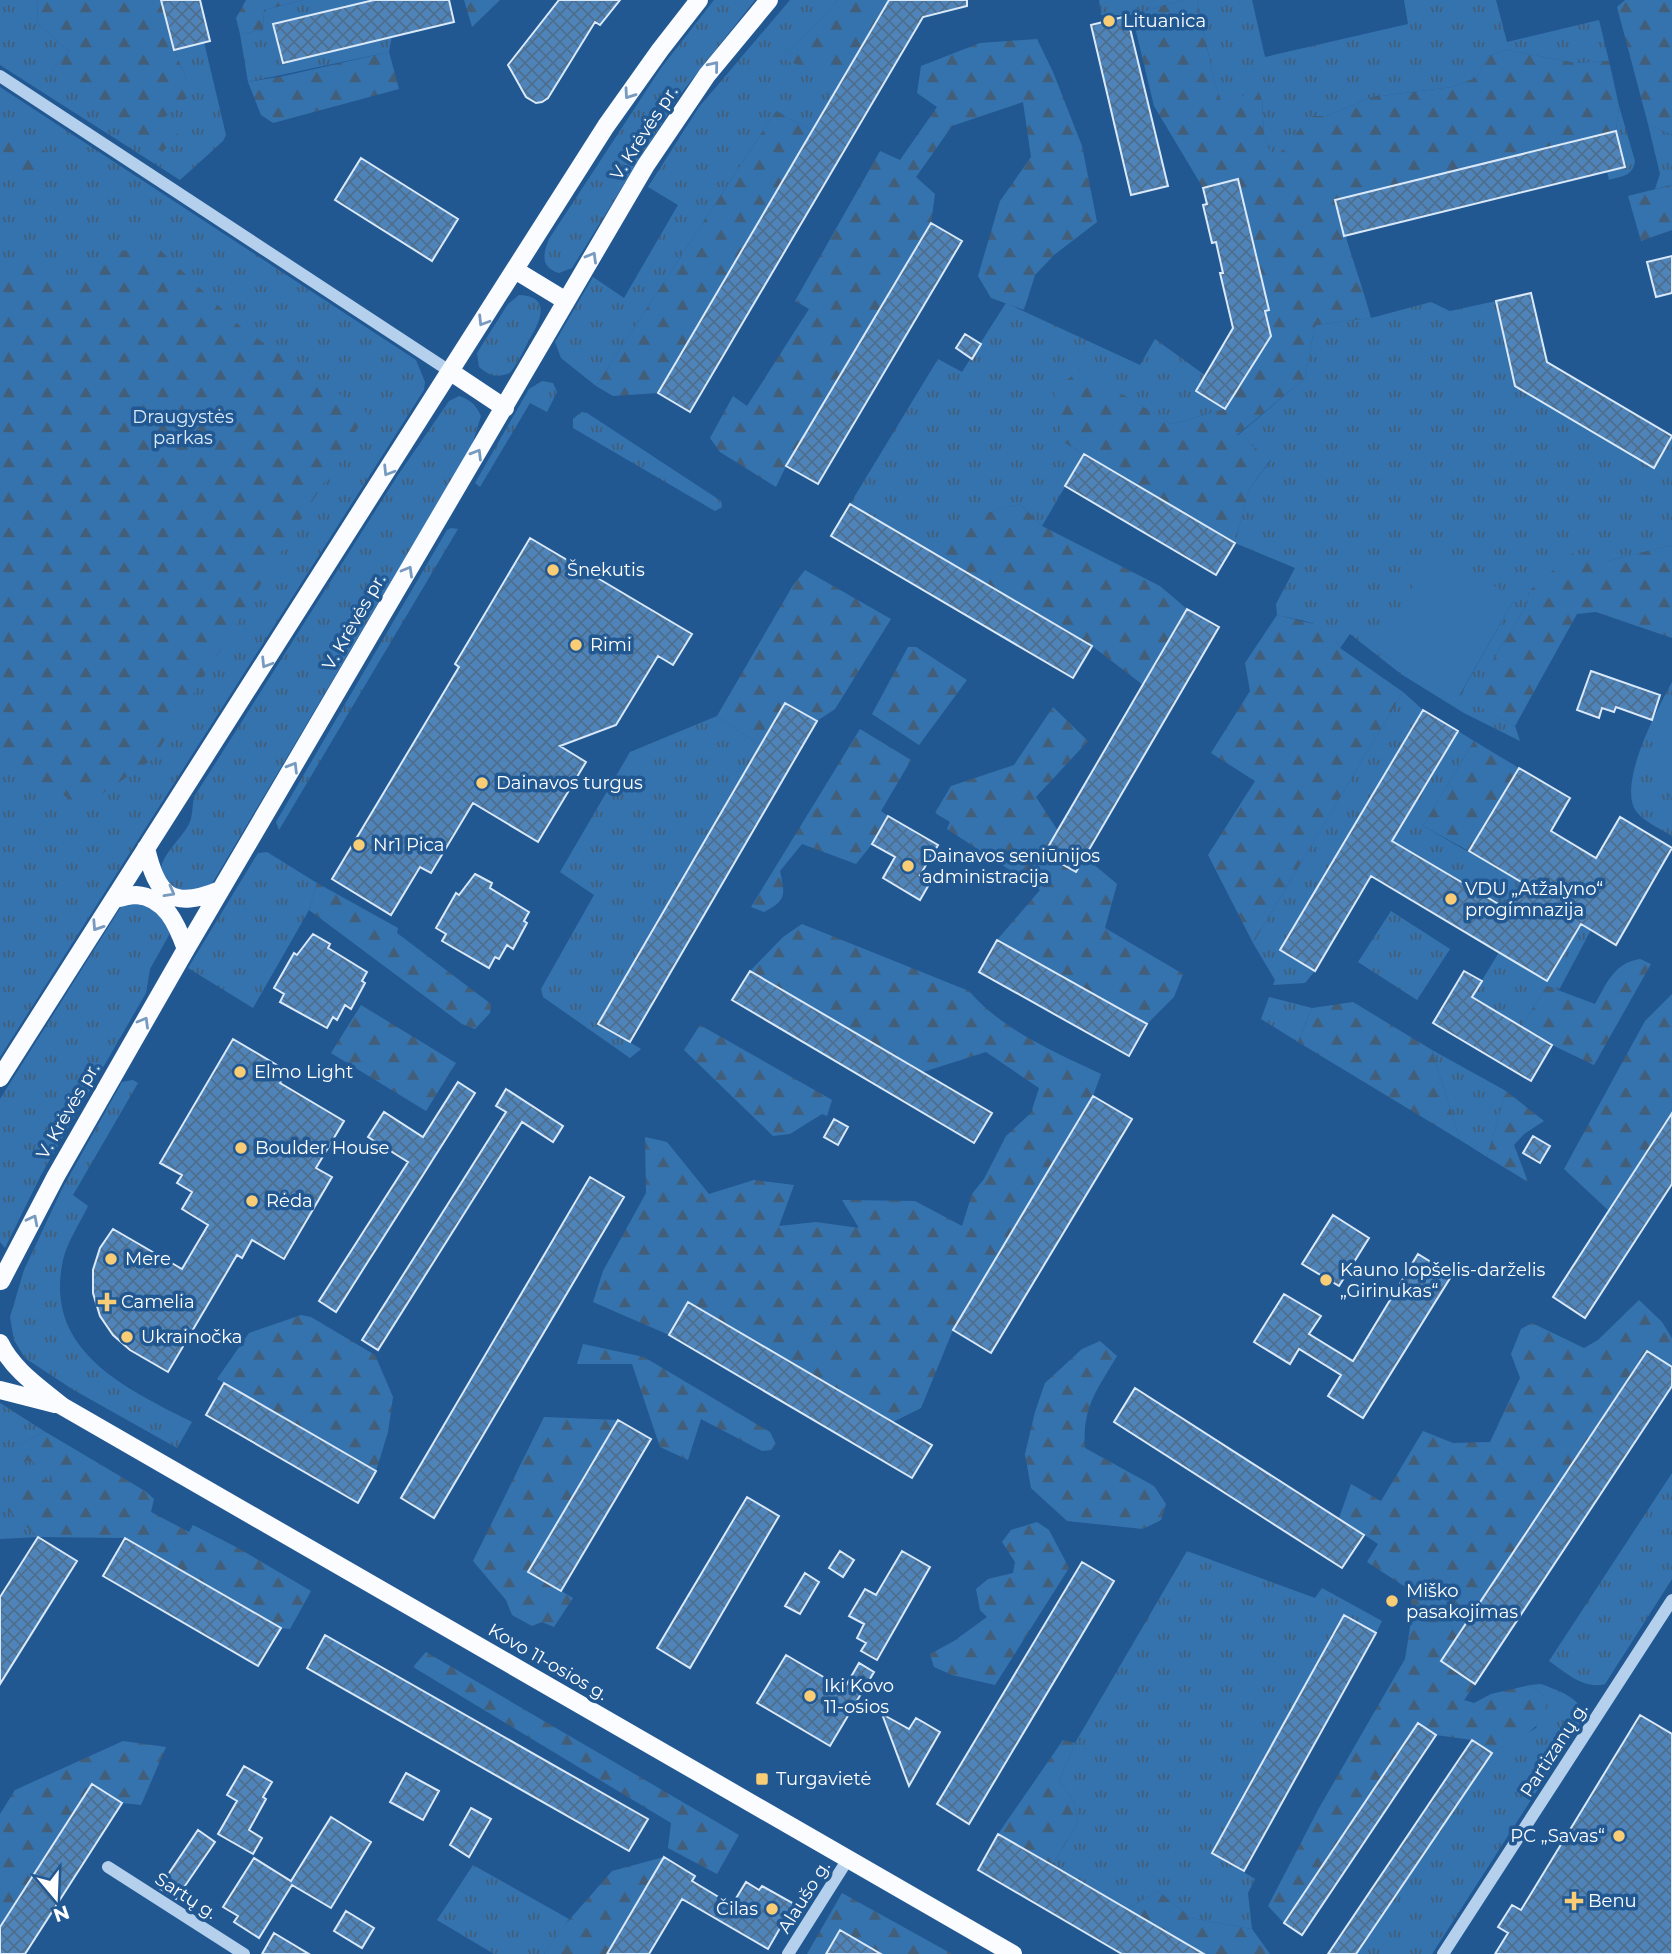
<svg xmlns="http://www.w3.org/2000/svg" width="1672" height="1954" font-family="Montserrat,sans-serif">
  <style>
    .grass { fill: url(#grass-tufts); fill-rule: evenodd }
    .forest { fill: url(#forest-firs) }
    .pitch { fill: #3573af }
    .building { fill: url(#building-cross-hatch); stroke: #d9e9f9; stroke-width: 2 }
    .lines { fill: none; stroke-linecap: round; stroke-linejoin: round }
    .minor { stroke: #b4d0ed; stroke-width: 12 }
    .major { stroke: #fafcff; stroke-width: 18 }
    .oneway { stroke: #789abe }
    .poi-dot { fill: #f9cd76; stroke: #225892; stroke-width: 2.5 }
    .labels { text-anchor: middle; stroke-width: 7; stroke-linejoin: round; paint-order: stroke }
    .poi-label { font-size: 18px; fill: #fff; stroke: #225892; text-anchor: start }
    .street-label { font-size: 18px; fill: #fff; stroke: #225892 }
    .park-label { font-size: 18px; fill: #d9e9f9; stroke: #225892 }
  </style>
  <defs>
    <pattern id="grass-tufts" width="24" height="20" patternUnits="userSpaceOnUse" patternTransform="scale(1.75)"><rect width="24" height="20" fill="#3573af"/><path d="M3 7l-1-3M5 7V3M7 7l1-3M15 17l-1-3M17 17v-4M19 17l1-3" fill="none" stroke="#425e79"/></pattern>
    <pattern id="forest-firs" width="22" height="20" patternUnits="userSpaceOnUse" patternTransform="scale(1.75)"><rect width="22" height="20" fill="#3573af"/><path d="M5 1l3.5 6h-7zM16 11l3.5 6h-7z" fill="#425e79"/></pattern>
    <pattern id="building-cross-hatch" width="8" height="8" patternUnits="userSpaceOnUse" patternTransform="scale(1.75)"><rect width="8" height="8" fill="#4f84ba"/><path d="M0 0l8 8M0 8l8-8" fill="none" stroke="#4e6e8e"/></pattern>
  </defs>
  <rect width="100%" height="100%" fill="#225892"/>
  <path class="grass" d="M0 0H37L38 24 69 52 51 70 162 120 189 85 174 50 204 42 226 135 223 141 180 180 0 65Z
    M303 0H374L274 24 283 62 392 36 389 52 248 82 240 34 263 30 264 10Z
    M714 0H755L679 96 572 268 559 273C540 267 543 254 549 239L661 68Z
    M790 0H838L784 58 841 82 812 131 776 111 596 386 561 358 555 342 593 277 624 298 678 205 648 187 699 107Z
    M1099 0H1182L1132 15H1101Z
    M1197 0H1252L1265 57 1408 24 1404 0H1496L1507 42 1599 20 1609 61 1575 63 1508 50 1488 56 1476 78 1452 87 1373 97 1326 116H1311L1273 162 1264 134 1262 100 1246 93 1224 112 1213 76Z
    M0 87 416 360 425 382 424 390 0 1057Z
    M1619 106 1635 161C1633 176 1622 176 1609 180L1607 171 1625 167 1616 131Z
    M1648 124 1672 135V185L1655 189 1660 174Z
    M519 295C555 297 538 324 527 344 522 354 517 364 510 373 496 378 490 376 479 367L477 353 508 304Z
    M1496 301 1516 386 1654 467 1672 437V545L1608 561 1529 591 1527 605 1498 651 1471 702 1515 726 1520 741 1464 713 1401 674 1350 634 1340 648C1324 620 1306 622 1277 615L1276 604 1295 568 1235 543 1249 489 1271 460 1237 436 1305 378 1315 325 1371 318 1431 302 1450 311ZM1515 598 1459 697 1376 651Z
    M1006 303 1140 365 1155 339 1206 376 1197 391 1225 409 1172 424 1079 369 1062 441 1084 454 1042 526 1020 504 970 518 937 555 850 504 938 359 962 372Z
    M542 381 553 383 557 392 547 412 530 403 480 487 475 483 529 389Z
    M459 396C471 400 476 405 481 416L472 445 210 887C198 891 185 896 173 889 142 869 179 844 189 824 193 816 192 806 194 797L398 475 449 401Z
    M581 412 587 413 721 501 722 507 715 511 573 428V419Z
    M451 528 458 529 279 830 276 822 447 530Z
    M1672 682V694L1669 700V795L1672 799V836C1661 829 1643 821 1636 811 1617 784 1658 708 1672 682Z
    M1403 692 1423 710 1280 949 1315 971 1305 983 1273 985 1275 980 1253 943Z
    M717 716 760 745 598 1023 641 1049 630 1058 543 997 541 989 594 895 560 872 630 752Z
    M1458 731 1474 741 1423 826 1523 883 1507 909 1403 847 1387 849Z
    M267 852 317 883 309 910 253 1008 188 968 258 853Z
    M1533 896 1591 930 1559 990 1547 986 1521 1027 1472 997Z
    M128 901C152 902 157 908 171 927L169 935 150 969 146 993 41 1175 5 1248 0 1242V1099L121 907Z
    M1391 911 1450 949 1417 1000 1358 962Z
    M1269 997 1312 1008 1298 1042 1261 1019Z
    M1432 1050 1506 1091 1487 1157 1460 1140Z
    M133 1080 138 1083 73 1195 88 1206C80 1223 67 1242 63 1260 43 1351 125 1388 192 1422L177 1448 72 1389 25 1358 14 1340 10 1317 24 1270 62 1189 122 1082Z
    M0 1403 44 1431 18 1446 47 1466 55 1482 8 1509 38 1537 0 1539Z
    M1672 1473V1579L1605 1684C1584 1690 1565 1672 1549 1661Z
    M1187 1551 1315 1598 1322 1588 1382 1621 1376 1633 1345 1615 1212 1853 1255 1879 1248 1893 1252 1929 1191 1918 1158 1891 1127 1909 1052 1865 1078 1823 1074 1801 1059 1781 1075 1743Z
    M1541 1684C1558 1691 1583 1697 1583 1719L1432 1954H1356L1492 1753 1536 1728 1546 1697 1530 1685Z
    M473 1865 569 1919 544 1954H494L437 1920Z"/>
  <path class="forest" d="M37 0H161L174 50 189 85 188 97 162 120 180 136 162 152 51 70 69 52 38 24Z
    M246 0H303L264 10 263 30 240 34 236 18Z
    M464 0H500L472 27Z
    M838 0H889L841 82 783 59Z
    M1182 0H1197L1213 76 1224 111 1246 93 1258 90 1262 100 1264 134 1273 161 1311 116H1326L1373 97 1452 87 1476 78 1488 56 1508 50 1575 63 1609 61 1619 106 1616 131 1336 200C1345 240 1360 278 1371 318L1315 325 1305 378 1237 435 1271 459 1249 489 1235 543 1062 441 1054 391 1080 369 1172 424 1225 409 1271 336 1265 311 1269 309 1238 180 1203 188 1154 106 1132 15Z
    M1625 0H1672V135L1648 124 1617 7Z
    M1037 39 1053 72 1082 146 1097 222 1054 255 1035 275 1024 310 991 298 978 276 1000 201 1031 157 1023 102 952 126 916 177 935 194 931 223 786 466 776 487 720 452 710 438 733 396 747 406 809 309 795 301 880 151 900 160 937 107 917 93 921 66 980 43Z
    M389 52 399 89 273 123 261 115 248 82 284 76Z
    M776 111 812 131 658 393 613 396 596 386Z
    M0 122 51 155 38 181 13 179 0 172Z
    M1672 185V230L1641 241 1628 196Z
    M159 249 242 328 367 413 153 759 83 807 0 757V268L41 257 69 281 112 251Z
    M1020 504 1042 526 1160 586 1187 609 1143 685 1092 646 937 555 969 518Z
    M1672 545V638L1596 612 1577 614 1515 726 1470 702 1498 651 1527 605 1529 591 1573 553 1608 561Z
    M805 570 891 619 835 709 817 721 785 703 760 745 717 716 792 587Z
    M1277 615 1322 626 1333 637 1340 648 1403 692 1253 943 1208 855 1255 781 1211 753 1250 691 1245 663Z
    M908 647H916L967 680 919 745 872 714Z
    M1053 707 1088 741 1036 797 1058 831 1045 854 1075 872 1085 857 1117 884 1105 928 1183 974 1174 997 1147 1024 997 940 1040 890 947 829 950 822 935 813 951 786 1014 765Z
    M860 729 911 760 881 811 888 816 872 844 856 864 802 844 780 871C785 895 787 900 764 912L751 907Z
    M1474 741 1519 768 1469 851 1423 826Z
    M317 883 398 928 397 933 491 1004 490 1013 475 1029 462 1024 309 910Z
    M802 924 969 991C1002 1030 1055 1052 1101 1074L1093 1096 953 1330 921 1408 893 1422 689 1302 669 1335 593 1302 603 1271 646 1193 645 1137 667 1142 709 1194 754 1180 794 1185 779 1226 816 1222 859 1228 842 1200 915 1201 962 1226 972 1194 984 1179 1006 1136 1031 1113 1039 1088 986 1052 923 1072 750 971 783 937Z
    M1640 959 1651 964 1594 1065 1552 1045 1521 1027 1547 986 1595 1004C1607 983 1614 963 1640 959Z
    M1672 994V1113L1609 1211 1564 1169 1645 1021Z
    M1353 1002 1432 1050 1460 1140 1298 1042 1312 1008Z
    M361 1005 456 1063 426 1111 331 1053Z
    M700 1025 832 1100 827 1116 822 1114 790 1134 773 1136 684 1050Z
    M1506 1091 1544 1121 1524 1134 1514 1145 1528 1182 1487 1157Z
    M1639 1300 1662 1322 1672 1338V1367L1646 1351 1441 1661 1475 1684 1464 1700 1474 1703 1491 1694 1530 1685 1546 1697C1550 1729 1515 1739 1492 1753L1472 1740 1436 1735 1418 1723 1284 1923 1268 1906 1319 1808 1405 1659 1413 1609 1407 1588 1367 1562 1378 1544 1339 1518 1351 1484 1381 1501 1423 1431 1453 1443 1490 1442 1520 1378 1511 1354 1521 1329 1532 1323 1584 1348 1598 1340Z
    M301 1315 311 1317 375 1355 393 1397 388 1432 376 1471 217 1379 249 1333Z
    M1100 1341 1117 1356C1097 1390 1082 1407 1085 1448L1154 1486 1166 1504 1161 1520 1143 1529 1067 1521 1031 1488 1025 1454 1035 1412 1045 1383 1082 1349Z
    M583 1344 644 1357 770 1432 776 1444 771 1450 762 1451 701 1419 688 1460 660 1447 632 1364H577Z
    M544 1417 618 1420 528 1571 573 1598 554 1627 542 1622 532 1626 512 1615 506 1600 473 1561Z
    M44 1431 145 1491 154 1499 151 1512 189 1532 193 1525 238 1548 311 1591 290 1629 281 1628 125 1538 38 1537 8 1510 19 1484 30 1476 54 1482 47 1466 20 1459 18 1446Z
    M1037 1522 1049 1530 1069 1568 995 1685 952 1675 934 1667 930 1654 954 1641 987 1617 980 1610 976 1589 988 1579 1013 1573 1015 1562 1002 1542 1011 1530Z
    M426 1652 739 1835 717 1874 668 1848 671 1823 413 1667Z
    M1063 1740 1075 1743 1059 1781 1074 1801 1078 1823 1052 1865 998 1834Z
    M123 1741 166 1747 141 1805 122 1803 91 1784 0 1927V1814L15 1790Z
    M664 1857 607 1954H544L563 1927 612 1871Z
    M1158 1891 1191 1918 1252 1929 1270 1954H1204L1127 1909Z
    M842 1893 952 1954H881L840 1930 826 1954H807Z"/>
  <path class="pitch" d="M1433 551 1515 598 1458 698 1376 651Z
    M1672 694V799C1659 779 1654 747 1658 724 1660 714 1667 702 1672 694Z"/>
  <path class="building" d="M161 0H200L210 41 174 50Z
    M374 0H449L454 22 283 63 273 24Z
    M559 0H620L600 25 595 22 548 98 542 102 536 103 526 97 508 65Z
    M889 0H967V6L923 17 690 412 658 393Z
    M1127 16 1168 186 1131 195 1091 25Z
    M1616 131 1625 167 1344 236 1335 200Z
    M361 158 458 219 432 261 335 200Z
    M1238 179 1269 310 1265 311 1271 336 1225 409 1196 391 1233 328 1220 273H1223L1216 242 1212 243 1203 205 1207 204 1203 188Z
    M931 223 962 241 818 484 786 466Z
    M1672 256V293L1656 297 1647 262Z
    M1531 293 1547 362 1672 436 1654 468 1515 386 1496 301Z
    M965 334 981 344 972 359 956 348Z
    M1084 454 1235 543 1216 575 1065 486Z
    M850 504 1092 646 1073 678 831 536Z
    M530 538 692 634 673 665 658 656 616 725 560 746 586 762 538 842 473 803 431 873 420 867 391 915 332 879 459 667 455 664Z
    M1187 609 1219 627 1076 872 1044 854Z
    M1591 671 1660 695 1652 720 1616 707 1614 712 1602 708 1599 718 1577 710Z
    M785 703 817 721 630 1042 598 1024Z
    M1423 710 1458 731 1392 841 1507 909 1523 883 1469 851 1519 768 1570 798 1551 831 1596 858 1620 817 1672 848 1616 945 1581 924 1547 981 1371 876 1315 971 1280 950Z
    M888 816 938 845 920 875 931 881 920 900 883 878 895 857 872 844Z
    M475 874 492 883 490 888 529 912 524 921 527 923 513 949 507 945 499 959 495 957 489 968 442 941 446 934 436 928 456 893 459 895Z
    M313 934 330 944 328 948 367 972 362 981 365 983 351 1009 345 1005 337 1020 333 1017 327 1028 280 1002 284 994 274 988 294 953 297 955Z
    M997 940 1147 1024 1129 1056 979 972Z
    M750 971 992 1113 974 1143 732 1000Z
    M1464 971 1482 981 1472 997 1552 1045 1531 1081 1433 1023Z
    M233 1039 287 1071 280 1083 344 1121 316 1168 332 1177 284 1259 252 1240 242 1258 237 1255 168 1372 130 1350 113 1335 100 1316 93 1293V1270L100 1248 113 1229 182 1269 208 1225 182 1209 192 1192 177 1183 182 1175 160 1163Z
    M458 1082 475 1093 336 1312 319 1301 408 1162 368 1137 384 1112 423 1137Z
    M506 1089 563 1126 553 1142 522 1122 378 1350 362 1340 506 1112 496 1106Z
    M1093 1096 1132 1119 991 1353 953 1330Z
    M1672 1113V1184L1585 1318 1553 1297Z
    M834 1119 848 1127 838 1145 824 1137Z
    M1533 1136 1550 1146 1540 1163 1523 1153Z
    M590 1177 624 1197 434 1518 401 1498Z
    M1333 1215 1369 1238 1339 1286 1302 1264Z
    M1418 1254 1452 1275 1363 1418 1328 1396 1341 1375 1299 1349 1290 1364 1254 1342 1284 1294 1321 1316 1309 1334 1353 1361Z
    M688 1302 932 1445 912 1478 669 1335Z
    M1647 1351 1672 1367V1386L1475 1684 1441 1661Z
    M224 1383 376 1471 358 1503 206 1415Z
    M1135 1388 1364 1535 1342 1568 1114 1422Z
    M618 1420 651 1439 561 1591 528 1572Z
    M747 1497 779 1516 690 1668 657 1648Z
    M38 1537 77 1561 0 1684V1597Z
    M125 1538 281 1628 258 1666 103 1576Z
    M840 1551 854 1560 843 1577 829 1568Z
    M902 1551 930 1567 877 1660 861 1651 866 1643 857 1638 864 1624 849 1616 865 1589 876 1595Z
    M1082 1562 1114 1581 969 1824 937 1804Z
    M805 1573 819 1582 800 1614 785 1606Z
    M1344 1615 1376 1633 1244 1871 1212 1853Z
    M325 1635 648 1819 629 1851 307 1668Z
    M786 1655 844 1689 859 1663 874 1672 830 1746 757 1703Z
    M882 1714 909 1729 916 1718 940 1732 909 1786Z
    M1640 1715 1672 1734V1954H1495L1508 1933 1498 1927 1512 1905 1521 1910Z
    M1418 1723 1436 1735 1302 1935 1284 1923Z
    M1472 1740 1492 1753 1356 1954H1328Z
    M244 1766 272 1782 263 1797 266 1799 249 1830 262 1838 253 1854 218 1834 237 1801 227 1795Z
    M406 1773 439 1791 423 1820 390 1802Z
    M92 1784 122 1803 25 1954H0V1927Z
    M471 1808 491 1819 469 1857 450 1845Z
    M331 1817 371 1842 331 1908 292 1885 259 1938 234 1922 238 1916 223 1907 254 1858 291 1881Z
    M198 1830 215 1842 176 1899 159 1888Z
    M998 1834 1052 1865 1204 1954H1122L1115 1950 978 1870Z
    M664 1857 695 1876 692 1881 732 1905 746 1882 759 1890 762 1886 794 1904 768 1949 682 1899 649 1954H607Z
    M346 1911 374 1928 362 1948 334 1931Z
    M840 1930 881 1954H826Z
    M274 1933 309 1954H262Z"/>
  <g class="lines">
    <path class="minor" d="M0 76 451 372
      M108 1867 244 1954
      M788 1954 848 1859
      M1443 1954 1672 1600"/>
    <path class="major" d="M515 270 566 301
      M451 372 505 408
      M146 848C157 896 172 910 220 890
      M114 899C121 898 129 895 136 895 166 897 177 925 186 949
      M0 1078 606 126 660 50 699 0
      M1 1281 56 1176 186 949 646 165 707 75 769 0
      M0 1343C13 1370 39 1387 62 1406L1013 1954
      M0 1390 55 1404"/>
  </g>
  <defs><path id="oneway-chevron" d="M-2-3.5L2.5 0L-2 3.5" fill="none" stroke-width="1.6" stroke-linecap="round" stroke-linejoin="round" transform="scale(1.75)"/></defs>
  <g class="oneway">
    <use href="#oneway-chevron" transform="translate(714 66) rotate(-51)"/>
    <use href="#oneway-chevron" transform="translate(629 94) rotate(125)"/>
    <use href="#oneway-chevron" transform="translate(592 257) rotate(-60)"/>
    <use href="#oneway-chevron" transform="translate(483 321) rotate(122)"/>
    <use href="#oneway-chevron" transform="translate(477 454) rotate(-59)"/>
    <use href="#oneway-chevron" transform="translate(388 471) rotate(122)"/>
    <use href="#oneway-chevron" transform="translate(408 571) rotate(-60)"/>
    <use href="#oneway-chevron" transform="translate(266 663) rotate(122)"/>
    <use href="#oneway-chevron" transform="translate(293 767) rotate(-59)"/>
    <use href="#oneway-chevron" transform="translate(170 892) rotate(29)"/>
    <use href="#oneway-chevron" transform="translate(97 926) rotate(123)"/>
    <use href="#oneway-chevron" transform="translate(144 1022) rotate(-60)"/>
    <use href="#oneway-chevron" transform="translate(33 1220) rotate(-63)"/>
  </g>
  <g class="poi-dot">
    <circle cx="1109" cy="21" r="7"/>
    <circle cx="553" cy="570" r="7"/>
    <circle cx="576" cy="645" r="7"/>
    <circle cx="482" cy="783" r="7"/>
    <circle cx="359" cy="845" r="7"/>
    <circle cx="908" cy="866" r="7"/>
    <circle cx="1451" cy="899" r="7"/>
    <circle cx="240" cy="1072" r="7"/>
    <circle cx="241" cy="1148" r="7"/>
    <circle cx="252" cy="1201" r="7"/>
    <circle cx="111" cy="1259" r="7"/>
    <circle cx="1326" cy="1280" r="7"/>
    <path d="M103.5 1291.5h7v7h7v7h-7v7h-7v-7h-7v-7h7z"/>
    <circle cx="127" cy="1337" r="7"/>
    <circle cx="1392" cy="1601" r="7"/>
    <circle cx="810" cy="1696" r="7"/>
    <rect x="755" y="1772" width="14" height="14" rx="3.5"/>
    <circle cx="1619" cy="1836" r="7"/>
    <path d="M1570.5 1890.5h7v7h7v7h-7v7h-7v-7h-7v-7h7z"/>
    <circle cx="772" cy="1909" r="7"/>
  </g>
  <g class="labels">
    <g class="poi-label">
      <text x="1123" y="27">Lituanica</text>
      <text x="567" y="576">Šnekutis</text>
      <text x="590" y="651">Rimi</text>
      <text x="496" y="789">Dainavos turgus</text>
      <text x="373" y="851">Nr1 Pica</text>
      <text x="922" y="862">Dainavos seniūnijos<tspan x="922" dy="21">administracija</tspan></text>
      <text x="1465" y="895">VDU „Atžalyno“<tspan x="1465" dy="21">progimnazija</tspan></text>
      <text x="254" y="1078">Elmo Light</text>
      <text x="255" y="1154">Boulder House</text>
      <text x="266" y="1207">Rėda</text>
      <text x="125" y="1265">Mere</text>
      <text x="1340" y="1276">Kauno lopšelis-darželis<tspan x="1340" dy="21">„Girinukas“</tspan></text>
      <text x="121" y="1308">Camelia</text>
      <text x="141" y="1343">Ukrainočka</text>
      <text x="1406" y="1597">Miško<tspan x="1406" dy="21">pasakojimas</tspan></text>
      <text x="824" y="1692">Iki Kovo<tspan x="824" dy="21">11-osios</tspan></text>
      <text x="776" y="1785">Turgavietė</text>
      <text x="1605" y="1842" text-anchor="end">PC „Savas“</text>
      <text x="1588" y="1907">Benu</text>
      <text x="758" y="1915" text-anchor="end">Čilas</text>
    </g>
    <g class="street-label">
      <text transform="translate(644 133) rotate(-57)" y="6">V. Krėvės pr.</text>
      <text transform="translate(354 622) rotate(-60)" y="6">V. Krėvės pr.</text>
      <text transform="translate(68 1111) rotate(-60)" y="6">V. Krėvės pr.</text>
      <text transform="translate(548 1662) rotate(30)" y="6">Kovo 11-osios g.</text>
      <text transform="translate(1554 1750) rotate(-57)" y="6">Partizanų g.</text>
      <text transform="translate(186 1896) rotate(33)" y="6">Sartų g.</text>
      <text transform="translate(804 1897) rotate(-58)" y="6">Alaušo g.</text>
    </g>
    <g class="park-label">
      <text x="183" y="423">Draugystės<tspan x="183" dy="21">parkas</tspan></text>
    </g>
  </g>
  <g transform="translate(56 1898) rotate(161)" stroke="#225892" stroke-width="5" paint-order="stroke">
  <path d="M0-5L12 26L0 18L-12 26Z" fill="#ffffff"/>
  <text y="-10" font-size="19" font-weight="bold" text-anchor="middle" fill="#ffffff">N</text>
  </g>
</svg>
